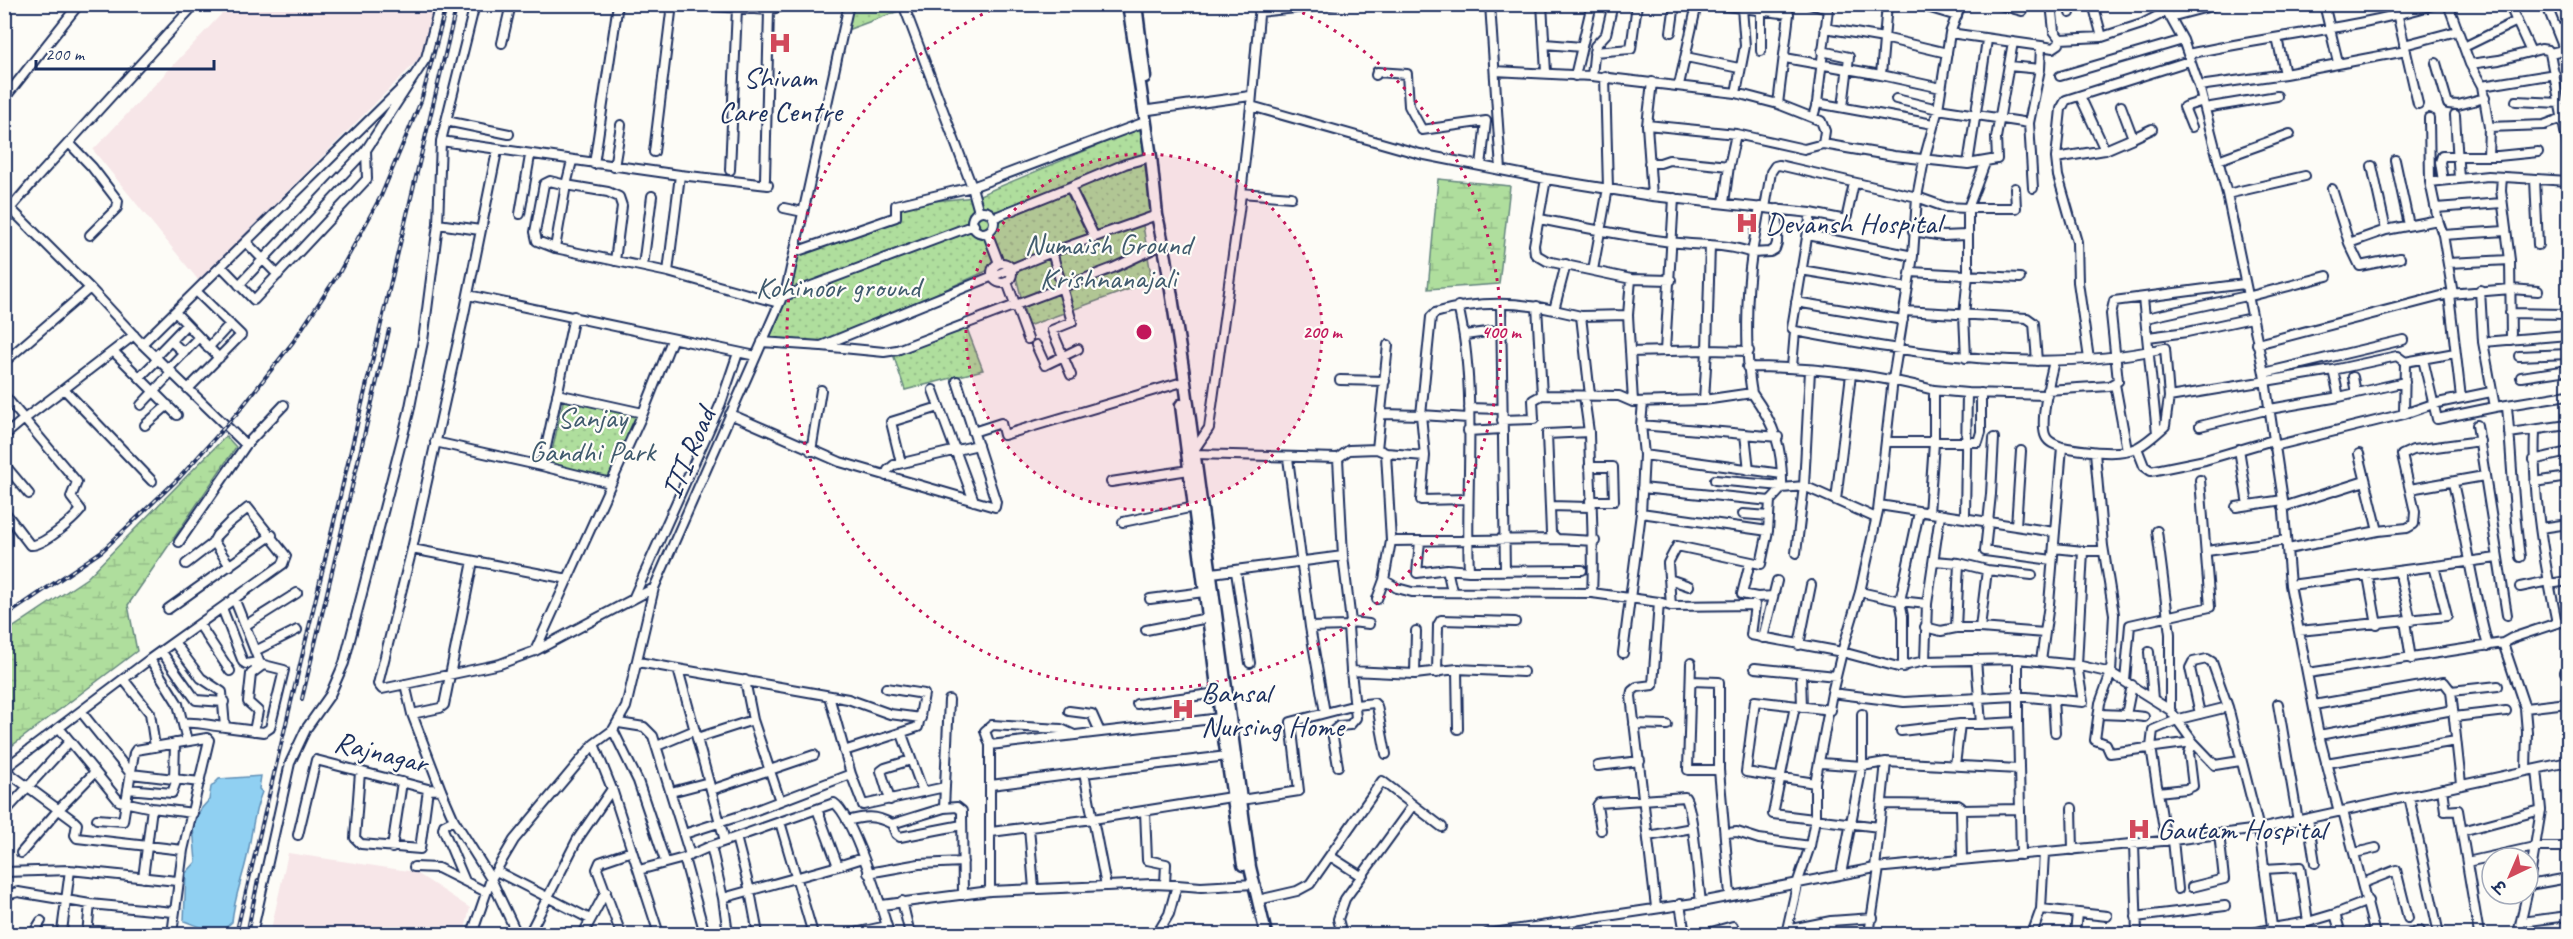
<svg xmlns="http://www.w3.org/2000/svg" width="2573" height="939" font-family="Caveat,'Playpen Sans Deva',sans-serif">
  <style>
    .built { fill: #f7e6e8 }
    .grass { fill: url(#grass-dots); stroke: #65867e; stroke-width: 1.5 }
    .wetland { fill: url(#wetland-marsh); stroke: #65867e; stroke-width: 1.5 }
    .water { fill: #90d0f2; stroke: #6190b7; stroke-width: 1.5 }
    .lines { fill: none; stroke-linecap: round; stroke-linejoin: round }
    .minor-casing { stroke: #1b2f5e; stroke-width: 12 }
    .major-casing { stroke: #1b2f5e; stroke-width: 15 }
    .minor { stroke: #fdfcf7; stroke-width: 8 }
    .major { stroke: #fdfcf7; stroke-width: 10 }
    .rail-casing { stroke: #1b2f5e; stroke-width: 4 }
    .rail { stroke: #fdfcf7; stroke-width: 1.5; stroke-dasharray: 4.5; stroke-linecap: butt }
    .ring { fill: none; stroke: #c2185b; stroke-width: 3; stroke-dasharray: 3 6 }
    .labels { text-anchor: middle; stroke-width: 4.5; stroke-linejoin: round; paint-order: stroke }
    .poi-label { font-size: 30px; fill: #1b2f5e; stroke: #fdfcf7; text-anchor: start }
    .park-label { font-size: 30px; fill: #405b6e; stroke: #fdfcf7 }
    .street-label { font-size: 30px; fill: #1b2f5e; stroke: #fdfcf7 }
    .centre { fill: #c2185b; stroke: #fdfcf7; stroke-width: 3 }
    .ring-label { font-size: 18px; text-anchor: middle; font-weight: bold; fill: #c2185b; stroke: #fdfcf7; stroke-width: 4.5; stroke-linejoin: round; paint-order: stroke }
  </style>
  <defs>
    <pattern id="grass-dots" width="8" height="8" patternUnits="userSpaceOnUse" patternTransform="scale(1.5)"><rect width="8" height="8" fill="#afde9d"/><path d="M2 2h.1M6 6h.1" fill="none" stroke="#96bf8a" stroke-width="1.8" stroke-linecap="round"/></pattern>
    <pattern id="wetland-marsh" width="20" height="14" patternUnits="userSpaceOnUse" patternTransform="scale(1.5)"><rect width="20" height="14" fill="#afde9d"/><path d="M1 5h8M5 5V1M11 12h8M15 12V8" fill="none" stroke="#96bf8a"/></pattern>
  </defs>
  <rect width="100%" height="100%" fill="#fdfcf7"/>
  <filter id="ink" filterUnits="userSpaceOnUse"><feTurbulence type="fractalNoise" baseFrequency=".0167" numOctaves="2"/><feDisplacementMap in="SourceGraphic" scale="12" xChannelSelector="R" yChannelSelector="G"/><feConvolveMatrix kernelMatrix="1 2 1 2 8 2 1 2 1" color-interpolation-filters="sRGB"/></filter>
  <g filter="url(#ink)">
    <path class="built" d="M230 5H436L425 53 199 281 93 150Z
      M288 853 415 872 470 908 464 934H270Z"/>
    <path class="grass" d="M902 4 904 9 847 30 850 7Z
      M1144 126 1156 213 1142 219 1152 281 1028 326 1015 272 995 267 821 346 762 342 779 303 795 252 896 218V205L975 197Z
      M966 326 983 370 905 390 891 348Z
      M565 393 642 410 611 477 549 465Z"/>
    <path class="wetland" d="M1438 179 1510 186 1499 284 1428 289Z
      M226 436 236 447 128 605 137 651 5 751V633L87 578Z"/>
    <path class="water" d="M261 776 259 789 262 792C253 813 252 835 247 857 242 880 234 898 232 922L219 934H210L203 928 184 921 186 873 196 862 193 827 201 809 209 800 211 787 219 779Z"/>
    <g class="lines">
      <g class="minor-casing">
        <path id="minor" d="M685 4 769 10 785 5
          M1490 4 1501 170
          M1542 4 1546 72
          M1711 4 1742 8 1745 46 1736 93
          M1742 4V8L1789 14 1778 104 1821 121 1825 131 1823 144
          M1809 4 1828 9 1817 103 1813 117
          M1887 4 1881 75 1941 88
          M1917 4 1957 16
          M1996 4 2022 11
          M2051 4 2054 31 2060 39
          M2069 4 2070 13
          M2093 4 2102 37
          M2163 4 2183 40 2199 86 2227 194 2264 373 2283 500 2290 585 2319 735 2339 812
          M2324 4 2338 62
          M2395 4 2418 104
          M2448 4 2470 64 2482 86 2489 127 2488 156
          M2509 4 2531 52
          M780 5 832 4
          M2276 5 2280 4
          M2547 6 2568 59
          M1259 12 1335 4
          M2170 17 2219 4
          M1825 28 1884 38 1947 53
          M2557 30 2568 26
          M1671 32 1675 4
          M1950 33 2041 46 2040 69 2029 123 2033 188
          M2277 38 2285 74
          M2060 39 2102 37 2142 24 2167 11
          M502 43 511 4
          M1545 44 1582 47
          M2404 45 2457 31
          M2041 46 2053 48 2059 44 2060 39
          M2464 47 2517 21
          M1761 51V12
          M1822 51 1849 57 1843 107
          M1594 52 1631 49 1637 4
          M2550 53 2568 147
          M2188 54C2271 36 2354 29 2436 4
          M1686 57 1739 68
          M1785 58 1881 75
          M2436 63 2448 104 2458 105 2485 98
          M2470 64 2499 60 2541 49 2548 50 2550 53 2568 49
          M2009 66 2040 69
          M1495 71 1592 76 1595 46 1606 34 1613 4
          M1376 75 1377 72 1407 74 1409 106 1422 130 1486 121 1481 166
          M1575 76 1592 4
          M1592 76 1736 93 1778 104
          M2060 76 2183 40
          M1679 85 1697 4
          M2199 86 2285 74 2406 51
          M2482 86 2555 74
          M2080 96 2105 150
          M4 99 79 4
          M1896 99 1938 109 2029 123
          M2516 101 2560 103
          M1817 103 1933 124
          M1251 106 1420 154 1546 179 1652 196 1811 213 1846 220 1854 183
          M2205 108 2277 96
          M1149 110 1250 96
          M2455 115 2459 179
          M2429 118 2430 182
          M446 121 509 134
          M1647 125 1736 134 1804 149 1823 144 1894 156 1968 164 1987 40
          M2192 127 2184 107 2203 101
          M2489 127 2544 125 2563 118
          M2133 138 2152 129
          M441 141 680 175 668 272
          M69 143 92 167 118 201 117 208 90 235
          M497 151 463 319 412 549 378 684 382 689 500 664 535 651 654 588
          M654 152 672 4
          M2056 158 2105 150 2133 138 2121 106
          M2218 160 2290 134
          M2395 160 2409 225
          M572 161 566 185 550 181 544 184 535 232 537 241 555 248 668 272 779 303
          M1649 163H1660L1669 160 1729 166
          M1985 163 1968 208H2016L2015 188
          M594 164 618 4
          M1968 164 1997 159 1996 138 2013 42
          M2372 166 2386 230
          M614 167 621 125
          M730 170 737 8
          M680 175 768 185
          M2502 177 2501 190 2510 260 2511 340
          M765 179 769 10
          M1546 179 1534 245 1535 254 1547 261 1631 279
          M2535 179 2538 245
          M2443 181 2440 162 2442 156H2498L2538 152
          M2332 189 2349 243 2360 266 2400 258
          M1241 193 1291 197
          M2227 194 2305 176
          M1652 196 1647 125 1652 82
          M1724 203 1729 166 1736 134
          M1760 207 1752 253 1770 252 1775 249 1777 243 1778 209
          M784 208 803 212
          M1765 208 1771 172 1775 166 1779 165 1917 197 1945 207 1968 208V275L1964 315 1966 358
          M2436 208 2502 203
          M11 209 90 288
          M972 222a11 11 0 1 1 22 0a11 11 0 1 1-22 0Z
          M979 212 972 187 1145 122
          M1811 213 1792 328 1795 331C1917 354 2042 375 2165 348L2169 397 2165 426C2157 433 2148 442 2138 447 2119 457 2082 450 2062 447
          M520 214 530 156
          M4 216 33 182 195 4
          M993 218 1070 187
          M1539 219C1583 227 1627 237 1671 242 1698 246 1726 243 1752 253 1746 291 1745 356 1752 393
          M2438 220 2443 235 2453 294
          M438 224 480 230
          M1913 231 1943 236 1966 235
          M987 232 999 263
          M1808 235 1913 256
          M2443 235 2505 231
          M1094 236 1070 187 1125 164 1151 157
          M247 243 278 275
          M2349 243 2386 230 2438 220 2430 182 2488 176 2568 181
          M555 248 566 185 608 192 619 197 622 206 615 261
          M795 252 896 217V205L972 187 903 4
          M1052 252 1072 322 1052 330 1071 375
          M2448 263 2510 260
          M992 273a10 10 0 1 1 20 0a10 10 0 1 1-20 0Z
          M643 266 652 196
          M222 267 254 300 367 179 366 150 426 58 440 4
          M1593 270 1608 188 1605 76
          M1801 270 1908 288
          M1911 272 2020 278
          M1671 280 1631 279 1628 315 1633 402 1704 400 1752 393C1775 425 1783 448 1782 488L1804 486 1876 518
          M1007 282 1028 339
          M239 285 366 150
          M2480 290 2483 342 2495 407 2568 395
          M2449 294 2461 398
          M468 295 756 356
          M782 297 974 225
          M2247 297 2327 276
          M2143 298 2157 433
          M1796 302 1903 320
          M1501 304 1505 571
          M1537 306 1542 395
          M1554 310 1581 316 1628 315
          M1904 311 2027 318 2034 323 2037 361
          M175 312 219 358
          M2510 313 2568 314
          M1581 316 1590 395
          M2146 318 2247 296
          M1465 335 1502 330
          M2148 337 2187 332 2252 318
          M171 341 184 353
          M762 342 821 346 1052 252 1157 215
          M2483 342 2568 335
          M2257 344 2449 294 2511 289 2538 291
          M1036 345 1045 365 1078 349
          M1388 345 1377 449 1386 453 1391 541 1557 539 1595 541
          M822 346 884 352 897 350 1113 268 1162 245
          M208 348 230 324
          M1665 351 1674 198
          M114 352 177 415
          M1630 352 1707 350 1710 245
          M2519 356 2568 354
          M155 357 186 325
          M2089 359 2078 282 2077 242 2058 176 2056 158 2061 109 2066 100 2189 61
          M2423 359 2437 419 2495 407
          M4 362 90 288 142 344
          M2405 362 2455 353
          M1747 367C1810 367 1873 374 1934 390
          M1792 367 1795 331
          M168 369 198 338
          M2333 370 2339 397 2405 382
          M2264 373 2403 340
          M140 377 158 359
          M2353 377 2356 393
          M2521 377 2568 370
          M1340 380 1385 381
          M2115 384 2127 450
          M64 389 134 335
          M188 389 241 335 197 292
          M933 390 974 501
          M2047 390 2109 386 2118 381 2111 314 2114 301 2244 284
          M1967 393 2047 395
          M557 394 643 413
          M4 395 77 482 71 497 81 510C73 520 42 547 30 545L4 511
          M2169 397 2333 370 2397 356 2405 362 2404 414 2433 404 2491 392
          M1704 400 1707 350 1749 351
          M141 405 172 372
          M2507 407C2512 457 2513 507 2520 557
          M1469 408 1501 409
          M730 414 840 462 995 507 996 502 957 381
          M1383 414 1421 415 1425 456 1421 500 1467 499
          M1468 418 1421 415 1431 317 1435 313C1475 301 1513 301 1554 310L1566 264
          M1502 420 1534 419 1533 400 1542 395 1619 396 1633 402
          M145 425 168 405
          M1641 425 1778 437
          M2477 425 2507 615
          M2200 426 2270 409 2339 397
          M1468 431 1502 429
          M2535 431C2532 496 2544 559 2557 623L2568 621
          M973 432 1001 423 1004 435 1179 383
          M1589 432C1590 486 1595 539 1592 593
          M2509 433 2568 425
          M1745 434 1749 470
          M4 436 23 420 64 389 152 481
          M1994 438 1991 494 1985 551 2052 560
          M435 442 542 466 574 316
          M1886 442H1978L1981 432V393
          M246 445 142 344 416 74
          M2274 446 2404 414
          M2137 448 2144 466 2151 471 2205 460 2273 440
          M1377 449 1349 450 1338 458 1343 556 1351 622 1348 626 1351 671 1415 674 1457 669 1458 729
          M2239 449 2248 505
          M1194 450 1209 428 1239 211 1251 106 1260 4
          M811 451 821 390
          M2095 452 2103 546 2114 614 2111 673 2100 703 2095 740 2106 744 2110 753 2193 742 2215 765 2240 761
          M1386 453 1425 456
          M1195 454 1338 458
          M2359 454 2378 531 2407 528 2414 524 2415 512 2402 455 2413 450 2480 441
          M1644 455 1782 474
          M1288 458 1310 627 1348 626
          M2533 460 2568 452
          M901 463 891 422 939 407
          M4 464 29 494
          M542 466 610 483
          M1589 467H1613L1614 501H1590
          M886 476 888 470 894 465 978 445
          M1715 480 1782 486
          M1111 482 1189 470
          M2535 482 2568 477
          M2453 483C2466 537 2473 592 2488 646
          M1642 488 1770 501
          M2410 489 2484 476
          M1836 500 1851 374
          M1879 505 2054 532
          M1550 506 1590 507
          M2236 507 2283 500
          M2283 507 2365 481
          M1641 513 1768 531
          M1929 513 1934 443V390L1967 393 1965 517
          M1743 514 1769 516
          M1123 522 1194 507
          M2016 526 2021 451
          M2541 528 2568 524
          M2157 531 2170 634V710
          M1557 539 1551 533 1547 434 1589 432 1584 396
          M1420 541 1417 573 1447 569
          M179 542 246 445 284 405
          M214 542 230 566
          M2054 548 2083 551H2103
          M412 549 568 579
          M2288 549 2378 531
          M2207 551 2286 540
          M1796 553 1804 486 1810 370
          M1934 561 1959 563 1956 628H1980L1987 570
          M1750 562 1742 594 1757 597 1773 596
          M1959 563 1987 570 2032 575
          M1469 571 1582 570
          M2399 571 2411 621
          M1236 572 1250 663
          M1212 573 1343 556
          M2368 576 2377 625
          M1669 579 1689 586
          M1384 580 1397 588 1412 592 1592 593 1659 602
          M2549 584 2568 581
          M2290 585 2497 558
          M2520 587 2549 581
          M1452 591 1447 569 1469 571C1465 485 1478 388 1458 306
          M1860 592 1900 601 1919 512
          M234 598 255 651 297 630
          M633 599 721 403 738 353
          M1150 599 1204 592
          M1377 599 1384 580 1391 541
          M1671 606 1668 563 1677 546 1761 564 1768 531 1770 501 1782 488
          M222 608 243 662 246 664 258 662
          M168 609 272 535
          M2405 621 2411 659
          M1351 622 1369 624
          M199 624 230 671
          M246 625 297 593
          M1310 627 1325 713
          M1925 627 1941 631 1956 628
          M1980 628 2045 633
          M1146 630 1208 618
          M2299 631 2447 616 2434 566
          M1763 638 1777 581
          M174 642 201 678 222 692 225 727 264 732 270 728 284 670 260 664 255 651
          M2503 643 2512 638 2557 623
          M1799 645 1811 585
          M161 651 196 700 224 702
          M535 651 643 413 672 340
          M2149 652 2153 699
          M1623 653 1641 513 1644 455 1641 425 1643 402
          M150 659 178 704 187 741
          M1976 659 1981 724 2018 722 2021 855
          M2018 659V722
          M1925 661 1927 604 1940 515
          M2041 661 2049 604 2062 447C2056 445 2049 443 2046 437 2039 425 2050 376 2054 361
          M638 662 848 699 890 714 921 718
          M1691 663 1688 770H1719
          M1903 667V616L1900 601 1927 604
          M1755 668 1836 676
          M678 669 725 841
          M1457 669 1523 672
          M2565 672H2568
          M1437 673 1438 625 1441 620 1515 622
          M2308 673 2503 643 2525 708 2527 732 2526 771
          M1415 674 1416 631
          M1801 674 1802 707
          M124 680 150 713 155 747
          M745 680 753 720 780 801
          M1691 681 1719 682V770L1730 895
          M2125 681 2130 625 2210 607 2200 480
          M405 684 412 714 441 790 454 820 491 879 517 934
          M2132 685 2126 715 2144 717
          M2451 691 2498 686
          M1832 693 1904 702 2016 696 2083 702 2077 665 2111 673 2170 710 2193 742 2189 753 2193 786 2186 789 2158 792 2166 841
          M829 696 851 774 863 805 945 787
          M2053 699 2055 732
          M949 700 944 808 957 807 962 811 963 895
          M1137 704 1218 693
          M2278 704 2298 821
          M2314 705 2444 682 2451 691 2461 784
          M1795 706 1773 814 1879 827
          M2525 708 2568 703
          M1069 711 1092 714 1100 732
          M82 713 131 774 200 782
          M412 714 440 708 444 705 473 561
          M2099 714 2126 715
          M2200 714 2190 668 2193 662 2207 659 2212 662 2228 707
          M2454 717 2506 711
          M184 723C197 721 210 726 225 727
          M619 723 644 727 653 736 690 855
          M1634 724 1667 725
          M60 729 119 801 152 808 193 813
          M613 730 638 781 665 861
          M254 731 258 711 248 702 251 674 263 665
          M1901 731 1960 724H1981
          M902 734 923 792
          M2319 735 2453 710
          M697 738 753 720
          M594 744 612 789 659 934
          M990 745 985 731 992 725 1061 729 1074 735
          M657 746 695 730
          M844 751 918 727 924 694 886 688
          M1821 763 1862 766 1886 762
          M2326 763 2456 741
          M1955 765 1960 724
          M1338 766 1332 732 1339 726 1350 725 1356 718 1351 671
          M1598 766 1640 761
          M4 769 150 659 283 564 286 556 248 508 229 523 217 535 212 544 186 564
          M5 770 74 821 77 824 75 835 77 838 183 850
          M360 772 355 838 361 844 420 849 428 789
          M1084 773 1227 756
          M174 779 175 743
          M1815 783 1746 772 1755 701 1831 710
          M991 785 1084 773 1106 886
          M128 789 172 793 177 779
          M2442 789 2445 811 2458 810 2479 934
          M711 790 814 755
          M671 792 709 782
          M2158 792 2151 747 2153 730 2179 719 2228 707 2259 829 2273 934
          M2409 797 2439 934
          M890 800 881 771 885 768 911 760
          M1241 800 1299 791 1291 722 1356 705 1374 703 1377 706 1386 754
          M1883 804 1958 805 1961 807 1962 859
          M2072 808 2073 850
          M817 809 838 866 863 858
          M1961 810 2020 809
          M1145 811 1147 860 1166 864 1165 884
          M2343 811 2375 934
          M4 813 70 741
          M97 819 123 821 134 753 136 750 207 738 209 740 183 850 172 934
          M2308 819 2315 863
          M454 820 444 825 443 829 465 881
          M847 821C865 816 875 815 892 824L896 834 900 837 962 825
          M780 822 813 934
          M892 824 944 808
          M1029 827 1034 889
          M1601 830 1597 806 1599 803 1685 797C1694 810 1698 882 1701 902
          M2462 831 2541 810
          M991 832 1093 819 1231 797
          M1726 833 1737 832 1759 839 1810 846
          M684 834 746 814 851 774
          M298 835 316 760 428 789 441 790
          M1648 836 1692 828
          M736 837 750 891 758 934
          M2173 840 2178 889
          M2134 844 2137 934
          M711 846 723 898 728 934
          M392 848 402 782
          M21 853 59 809 95 772
          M2355 853 2376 848
          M1330 856 1361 876
          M684 858 705 934
          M2467 862 2534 847H2568
          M414 867 438 868 486 892
          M1875 868 1886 762 2018 769
          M2264 869 2300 867 2308 922 2335 914
          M639 870 684 858 711 846 834 803C852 814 883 911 889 934
          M496 871 590 919
          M4 872 70 870 177 881
          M868 873 919 864 963 862
          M1841 874 1862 766V714
          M143 878 152 808
          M2363 883 2396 870 2408 918
          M2529 885 2568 878
          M2192 887 2224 879 2219 833
          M2528 889 2541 810 2537 769
          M990 891V745L1221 718
          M4 898 10 894 18 892 90 904 173 912
          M723 898 838 866
          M1258 900 1297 891 1310 884 1382 781 1442 827
          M902 901 910 934
          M1680 904 1685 934
          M882 905 990 891 1152 884 1177 885
          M1656 907 1631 696 1632 691 1637 687 1653 685 1659 602 1671 606 1755 605 1751 635 1842 652 1898 667 1925 661 2018 659 2077 665 2083 551
          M2041 909 2107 916
          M2136 917 2225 906
          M2521 922 2568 916
          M88 930 128 934
          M1786 930 1831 921 1873 918
          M62 931 70 870
          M33 934 41 921
          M87 934 90 904
          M252 934 290 763 306 729 330 695 344 663 409 412 423 341 438 224 441 141 475 4
          M472 934 491 879 514 840 594 744 613 730 626 707 654 588 787 286 849 4
          M529 934 577 840 612 789
          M583 934 606 891
          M621 934 597 869 600 862 632 851
          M850 934 887 926
          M1157 934 1169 914 1177 885 1201 887 1254 884
          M1342 934 1338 919 1345 899 1413 805
          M1487 934 1701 902 1875 868 2173 840 2259 829 2568 762
          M1704 934 1733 926
          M1786 934 1798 881 1810 846 1815 819V783L1832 693 1842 652 1860 592 1878 511 1893 379 1913 256 1917 197 1924 160 1938 109 1950 33 1961 4
          M1829 934 1831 921
          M1869 934 1879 868
          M2032 934 2041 909 2044 853
          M2075 934 2077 913
          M2249 934 2272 928 2308 922
          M2341 934 2335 914 2368 901
          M2365 934 2374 932
          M2410 934 2420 931
          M2518 934 2527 894"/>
      </g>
      <g class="major-casing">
        <path id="major" d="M1128 4 1151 157 1157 215 1166 258 1184 375 1250 867 1266 934
          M1136 4 1145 77
          M1181 405 1221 718 1243 865"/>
      </g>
      <use href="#minor" class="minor"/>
      <use href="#major" class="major"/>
      <g class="rail-casing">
        <path id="rail" d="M4 617 102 551 180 477 239 411 293 342 339 273 381 196 421 101 447 4
          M302 699 389 330
          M236 934 457 4
          M247 934 258 880"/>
      </g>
      <use href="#rail" class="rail"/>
    </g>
  </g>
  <circle cx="1144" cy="332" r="178" fill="#c2185b" fill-opacity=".12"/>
  <g class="ring">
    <circle cx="1144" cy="332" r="178"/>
    <path d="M1286 5A357 357 0 1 1 1002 5"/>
  </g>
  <defs>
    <g id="hospital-bare" transform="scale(1.8)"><path d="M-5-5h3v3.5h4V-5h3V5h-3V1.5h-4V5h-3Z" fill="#d1495b" stroke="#fdfcf7" stroke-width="2.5" paint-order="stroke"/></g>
  </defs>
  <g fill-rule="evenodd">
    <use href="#hospital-bare" x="780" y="43"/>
    <use href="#hospital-bare" x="1747" y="223"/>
    <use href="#hospital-bare" x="1183" y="709"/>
    <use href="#hospital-bare" x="2139" y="829"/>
  </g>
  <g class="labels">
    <g class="poi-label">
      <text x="780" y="87" text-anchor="middle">Shivam<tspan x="780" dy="34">Care Centre</tspan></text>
      <text x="1765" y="233">Devansh Hospital</text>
      <text x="1201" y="702">Bansal<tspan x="1201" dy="34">Nursing Home</tspan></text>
      <text x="2157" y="839">Gautam Hospital</text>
    </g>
    <g class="park-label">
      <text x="1108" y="254">Numaish Ground<tspan x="1108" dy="34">Krishnanajali</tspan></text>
      <text x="838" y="297">Kohinoor ground</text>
      <text x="592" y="427">Sanjay<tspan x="592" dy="34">Gandhi Park</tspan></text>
    </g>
    <g class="street-label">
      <text transform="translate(688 453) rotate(-67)" y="10">ITI Road</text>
      <text transform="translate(381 752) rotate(14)" y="10">Rajnagar</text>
    </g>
  </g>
  <circle cx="1144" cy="332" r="9" class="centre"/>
  <g class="ring-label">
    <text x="1322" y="338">200 m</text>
    <text x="1501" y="338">400 m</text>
  </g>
  <rect width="2573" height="939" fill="none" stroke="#fdfcf7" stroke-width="24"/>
  <rect x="12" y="12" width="2549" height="915" fill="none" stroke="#1b2f5e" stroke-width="2" filter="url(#ink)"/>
  <g transform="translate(2510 876) rotate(224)"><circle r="28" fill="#fdfcf7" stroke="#a3aaba" stroke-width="1.5"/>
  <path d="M0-4.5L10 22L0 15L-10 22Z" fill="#d1495b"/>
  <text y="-9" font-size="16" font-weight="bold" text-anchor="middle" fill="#1b2f5e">उ</text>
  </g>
  <path d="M36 60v9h178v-9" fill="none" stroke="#1b2f5e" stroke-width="3"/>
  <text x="45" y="60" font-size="18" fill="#1b2f5e" stroke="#fdfcf7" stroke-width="4.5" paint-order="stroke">200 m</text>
</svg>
